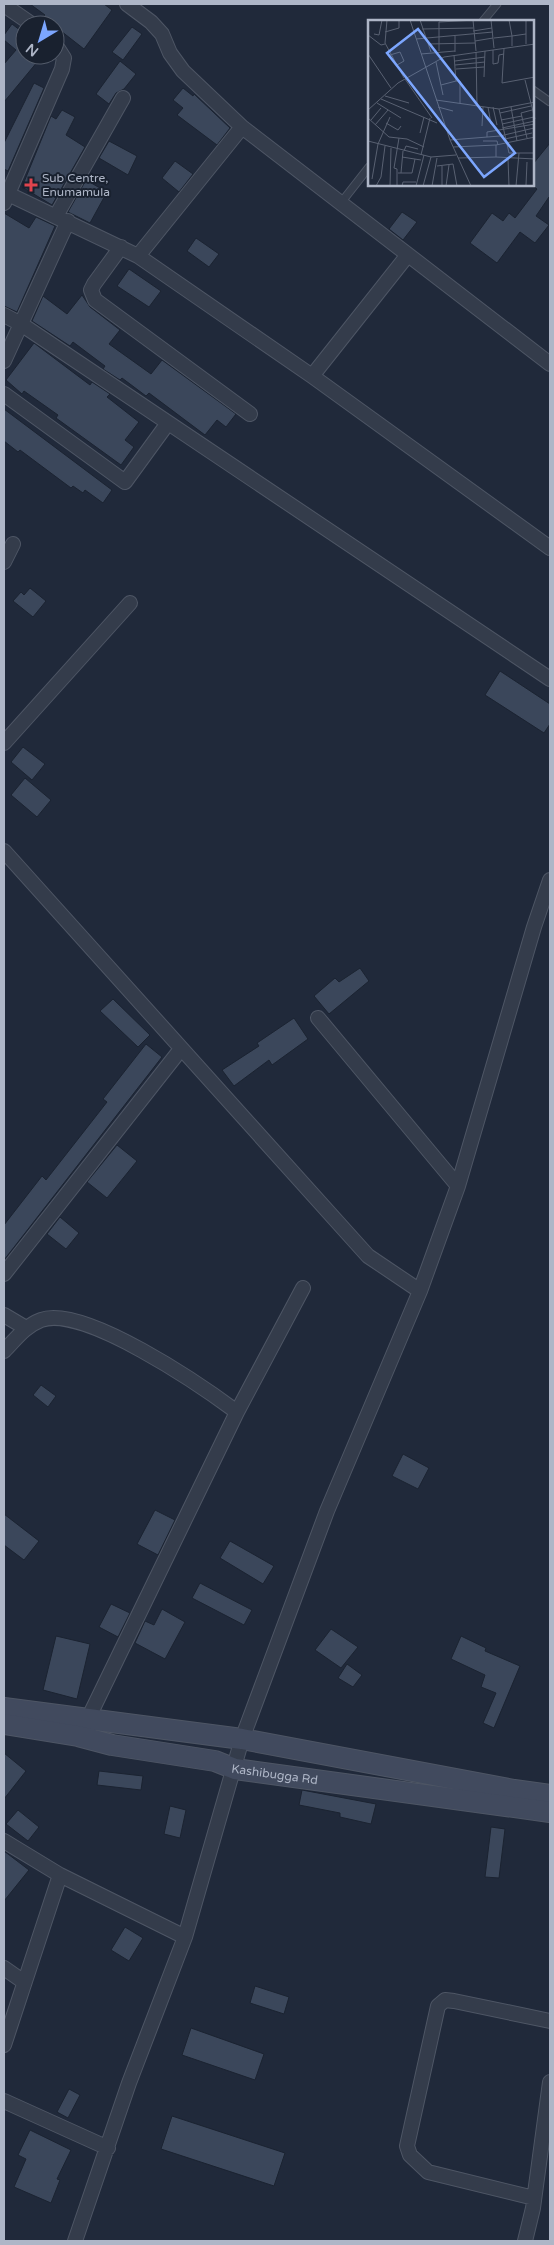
<svg xmlns="http://www.w3.org/2000/svg" width="554" height="2245" font-family="'Varela Round',sans-serif">
  <style>
    .building { fill: #3b475b; stroke: #1b2331 }
    .lines { fill: none; stroke-linecap: round; stroke-linejoin: round }
    .lane-casing { stroke: #4e5665; stroke-width: 9 }
    .street-casing { stroke: #4e5665; stroke-width: 16 }
    .secondary-casing { stroke: #4e5665; stroke-width: 22 }
    .lane { stroke: #343c4b; stroke-width: 7 }
    .street { stroke: #343c4b; stroke-width: 14 }
    .secondary { stroke: #414a5e; stroke-width: 20 }
    .health-dot { fill: #e0444e; stroke: #19212f; stroke-width: 2 }
    .labels { text-anchor: middle; stroke-width: 4; stroke-linejoin: round; paint-order: stroke }
    .poi-label { font-size: 12px; fill: #aeb6c7; stroke: #19212f; text-anchor: start }
    .street-label { font-size: 12px; fill: #aeb6c7; stroke: #19212f }
    .inset-road { fill: none; stroke: #596172; stroke-width: 1 }
    .view { fill: #7ca6fe; fill-opacity: 0.15; stroke: #7ca6fe; stroke-width: 2.5 }
    .inset-edge { fill: none; stroke: #aeb6c7; stroke-width: 2.5 }
  </style>
  <rect width="100%" height="100%" fill="#20293a"/>
  <path class="building" d="M30 4H104L112 10 84 49 43 17 45 15Z
    M12 24 25 34V55H43L4 102V64L16 50 4 40V35Z
    M132 27 142 34 123 60 112 52Z
    M120 61 136 74 124 89 116 93 109 104 96 94Z
    M34 83 44 88 8 171 4 169V143Z
    M183 88 193 96 194 94 230 128 217 145 177 115 183 108 173 100Z
    M62 110 75 117 66 135 85 147 52 205 22 187 51 116 56 119Z
    M109 141 137 156 128 175 99 158Z
    M550 143V198L549 197 536 216 549 225 535 243 520 232 497 263 470 243 492 213 503 221 509 213 515 218 537 189 533 186V164Z
    M175 161 193 174 179 192 162 178Z
    M86 180 107 192 90 223 68 212Z
    M402 212 417 222 403 240 389 229Z
    M4 213 29 228 36 217 55 226 17 312 4 306Z
    M196 238 219 254 209 267 187 251Z
    M129 269 161 291 149 307 117 286Z
    M82 295 90 307 120 330 109 344 151 374 162 360 236 414 226 427 217 420 205 435 149 393 146 396 122 378 120 380 103 369 105 366 73 342 70 346 32 321 43 296 67 314Z
    M34 343 90 385 92 382 110 394 107 397 139 422 125 440 134 447 121 465 56 418 58 415 24 391 22 394 6 380Z
    M4 409 112 490 103 503 85 490 83 493 73 486 71 488 20 450 18 452 4 441Z
    M30 588 46 601 33 617 13 601 21 592 24 595Z
    M500 671 550 704V724L544 733 485 695Z
    M23 747 45 764 32 780 11 762Z
    M25 778 51 800 37 817 11 795Z
    M360 968 369 981 329 1014 314 996 335 978 339 982Z
    M113 999 150 1035 138 1047 100 1011Z
    M294 1018 308 1039 272 1065 269 1060 234 1086 222 1070 259 1046 257 1043Z
    M146 1044 162 1057 4 1260V1225L42 1176 46 1180 107 1102 103 1099Z
    M117 1145 137 1161 107 1198 87 1182Z
    M60 1217 79 1233 66 1249 47 1234Z
    M41 1385 56 1396 48 1407 33 1395Z
    M403 1454 429 1468 418 1489 392 1476Z
    M155 1510 175 1520 158 1555 137 1544Z
    M4 1514 39 1541 24 1560 4 1545Z
    M230 1541 274 1566 263 1584 220 1558Z
    M200 1583 252 1610 244 1625 192 1598Z
    M111 1604 130 1613 118 1637 99 1627Z
    M162 1609 185 1622 165 1659 135 1643 145 1621 154 1625Z
    M331 1629 358 1647 341 1668 315 1650Z
    M56 1636 90 1644 77 1699 43 1690Z
    M461 1636 486 1648 485 1651 520 1666 494 1728 483 1723 496 1693 481 1687 485 1675 451 1659Z
    M347 1664 362 1675 353 1687 338 1678Z
    M4 1753 26 1771 4 1799Z
    M99 1771 143 1776 141 1790 97 1785Z
    M302 1790 376 1804 371 1824 340 1817V1813L299 1805Z
    M170 1806 186 1810 180 1838 164 1834Z
    M18 1810 39 1827 28 1841 6 1824Z
    M491 1827 505 1829 499 1878 485 1877Z
    M4 1851 29 1870 4 1901Z
    M125 1927 143 1938 129 1961 111 1950Z
    M255 1986 289 1997 284 2014 250 2003Z
    M191 2028 264 2054 255 2080 182 2055Z
    M69 2089 80 2095 68 2118 57 2112Z
    M172 2116 285 2153 274 2186 161 2149Z
    M30 2130 71 2150 57 2179 60 2180 51 2203 14 2187 26 2159 18 2155Z"/>
  <g class="lines">
    <g class="lane-casing">
      <path id="lane" d="M483 21 497 4
        M533 90 550 102
        M340 204 369 167"/>
    </g>
    <g class="street-casing">
      <path id="street" d="M127 4 151 22 162 34 170 53 183 71 242 127
        M4 5 33 25
        M4 192 138 256 312 376 550 548
        M4 203 62 69 64 58 55 44
        M56 216 123 98
        M121 247 94 284 91 290 95 300 250 414
        M138 256 242 127 550 364
        M4 315 21 324 550 679
        M4 361 68 221
        M312 376 407 256
        M4 394 125 482 168 423
        M4 562 13 544
        M4 743 130 603
        M4 851 368 1256 420 1291
        M318 1018 458 1186
        M4 1274 181 1049
        M4 1315 26 1328
        M4 1351C15 1340 25 1326 41 1320 83 1304 202 1386 237 1412
        M85 1725 237 1412 303 1288
        M4 1841 60 1875 185 1937
        M4 1968 24 1982
        M4 2045 60 1875
        M4 2101 108 2148
        M534 2198 428 2172 410 2155 407 2146 438 2006 445 2000 454 2001 550 2021
        M75 2241 129 2083 185 1937 242 1739 327 1511 420 1291 458 1186 534 927 550 880
        M525 2241 533 2208 550 2082"/>
    </g>
    <g class="secondary-casing">
      <g id="secondary">
        <path d="M4 1708 242 1739 514 1790 550 1795"/>
        <path id="s1" d="M4 1724 78 1736 112 1745 215 1761 235 1769 550 1812"/>
      </g>
    </g>
    <use href="#lane" class="lane"/>
    <use href="#street" class="street"/>
    <use href="#secondary" class="secondary"/>
  </g>
  <path class="health-dot" d="M28.5 177.5h5v5h5v5h-5v5h-5v-5h-5v-5h5z"/>
  <g class="labels">
    <g class="poi-label">
      <text x="42" y="182">Sub Centre,<tspan x="42" dy="14">Enumamula</tspan></text>
    </g>
    <g class="street-label">
      <text dy="4" stroke="none"><textPath href="#s1" startOffset="276">Kashibugga Rd</textPath></text>
    </g>
  </g>
  <g transform="translate(368 20)">
    <rect width="166" height="166" fill="#20293a"/>
    <path class="inset-road" d="M19 0 17 23 36 58M42 0 82 120 103 166M52 0 63 32M105 0 108 31M123 0 126 28M71 2 108 0M54 9 105 8M105 11 124 8M17 12 31 8V0M6 14 11 15 14 0M0 15 13 25 17 24M87 16V32M126 18 144 16 141 0M48 19 125 12M107 21 125 18M60 24 107 23M158 24V1M144 26V16L158 14M136 28 134 63 167 57M125 30V44L130 43 131 35 136 34M71 31V2M108 32 109 86M0 34 23 68M53 34 87 31M22 35 32 32 36 41 29 45M87 41 117 37M68 42 75 75M87 45 117 42M88 49 116 47M116 57 117 31M37 59 64 98M157 60 167 99M88 61H92V83M73 65 88 61 86 35M17 76 41 83M13 79 69 103M68 80 131 89M167 82 131 89 141 133H167M9 83 33 98M70 87 85 91M120 87 123 104M125 87 129 105M143 87 149 121M0 90 30 63 76 37 167 24M132 93 163 86M0 98 21 117 39 119 56 127M3 100 13 88M133 100 154 96M18 103 30 110 33 106M134 104 166 97M7 105 20 90M114 106 115 87M134 108 167 101M52 113 56 97M119 117V112L167 104M159 118 153 93 164 90M137 119 164 113M82 120 132 116 166 108M0 121 63 137 88 135M115 121H129L130 125M85 127 128 125 167 117M36 131 38 126 50 129M53 135 62 98M34 137 53 140M128 137 167 139M90 138 128 137V125M140 139 141 166M69 146 85 144 89 166M74 146V166M30 153H44L47 139M33 153 35 131M4 159 10 124 22 97M158 165 159 142M8 166 13 157 17 126M22 166 23 128M29 166V149L26 148 31 118M34 166 35 162H48M48 166 56 135M55 166 63 137M64 166 69 138M78 166 81 145M148 166 151 133"/>
    <path class="view" d="M50 9 147 133 116 157 19 33Z"/>
    <rect width="166" height="166" class="inset-edge"/>
  </g>
  <rect width="554" height="2245" fill="none" stroke="#aeb6c7" stroke-width="10"/>
  <g transform="translate(40 40) rotate(218)"><circle r="24" fill="#19212f" stroke="#555d6c"/>
  <path d="M0-4L9 19L0 12L-9 19Z" fill="#7ca6fe"/>
  <text y="-8" font-size="14" font-weight="bold" text-anchor="middle" fill="#aeb6c7">N</text>
  </g>
</svg>
